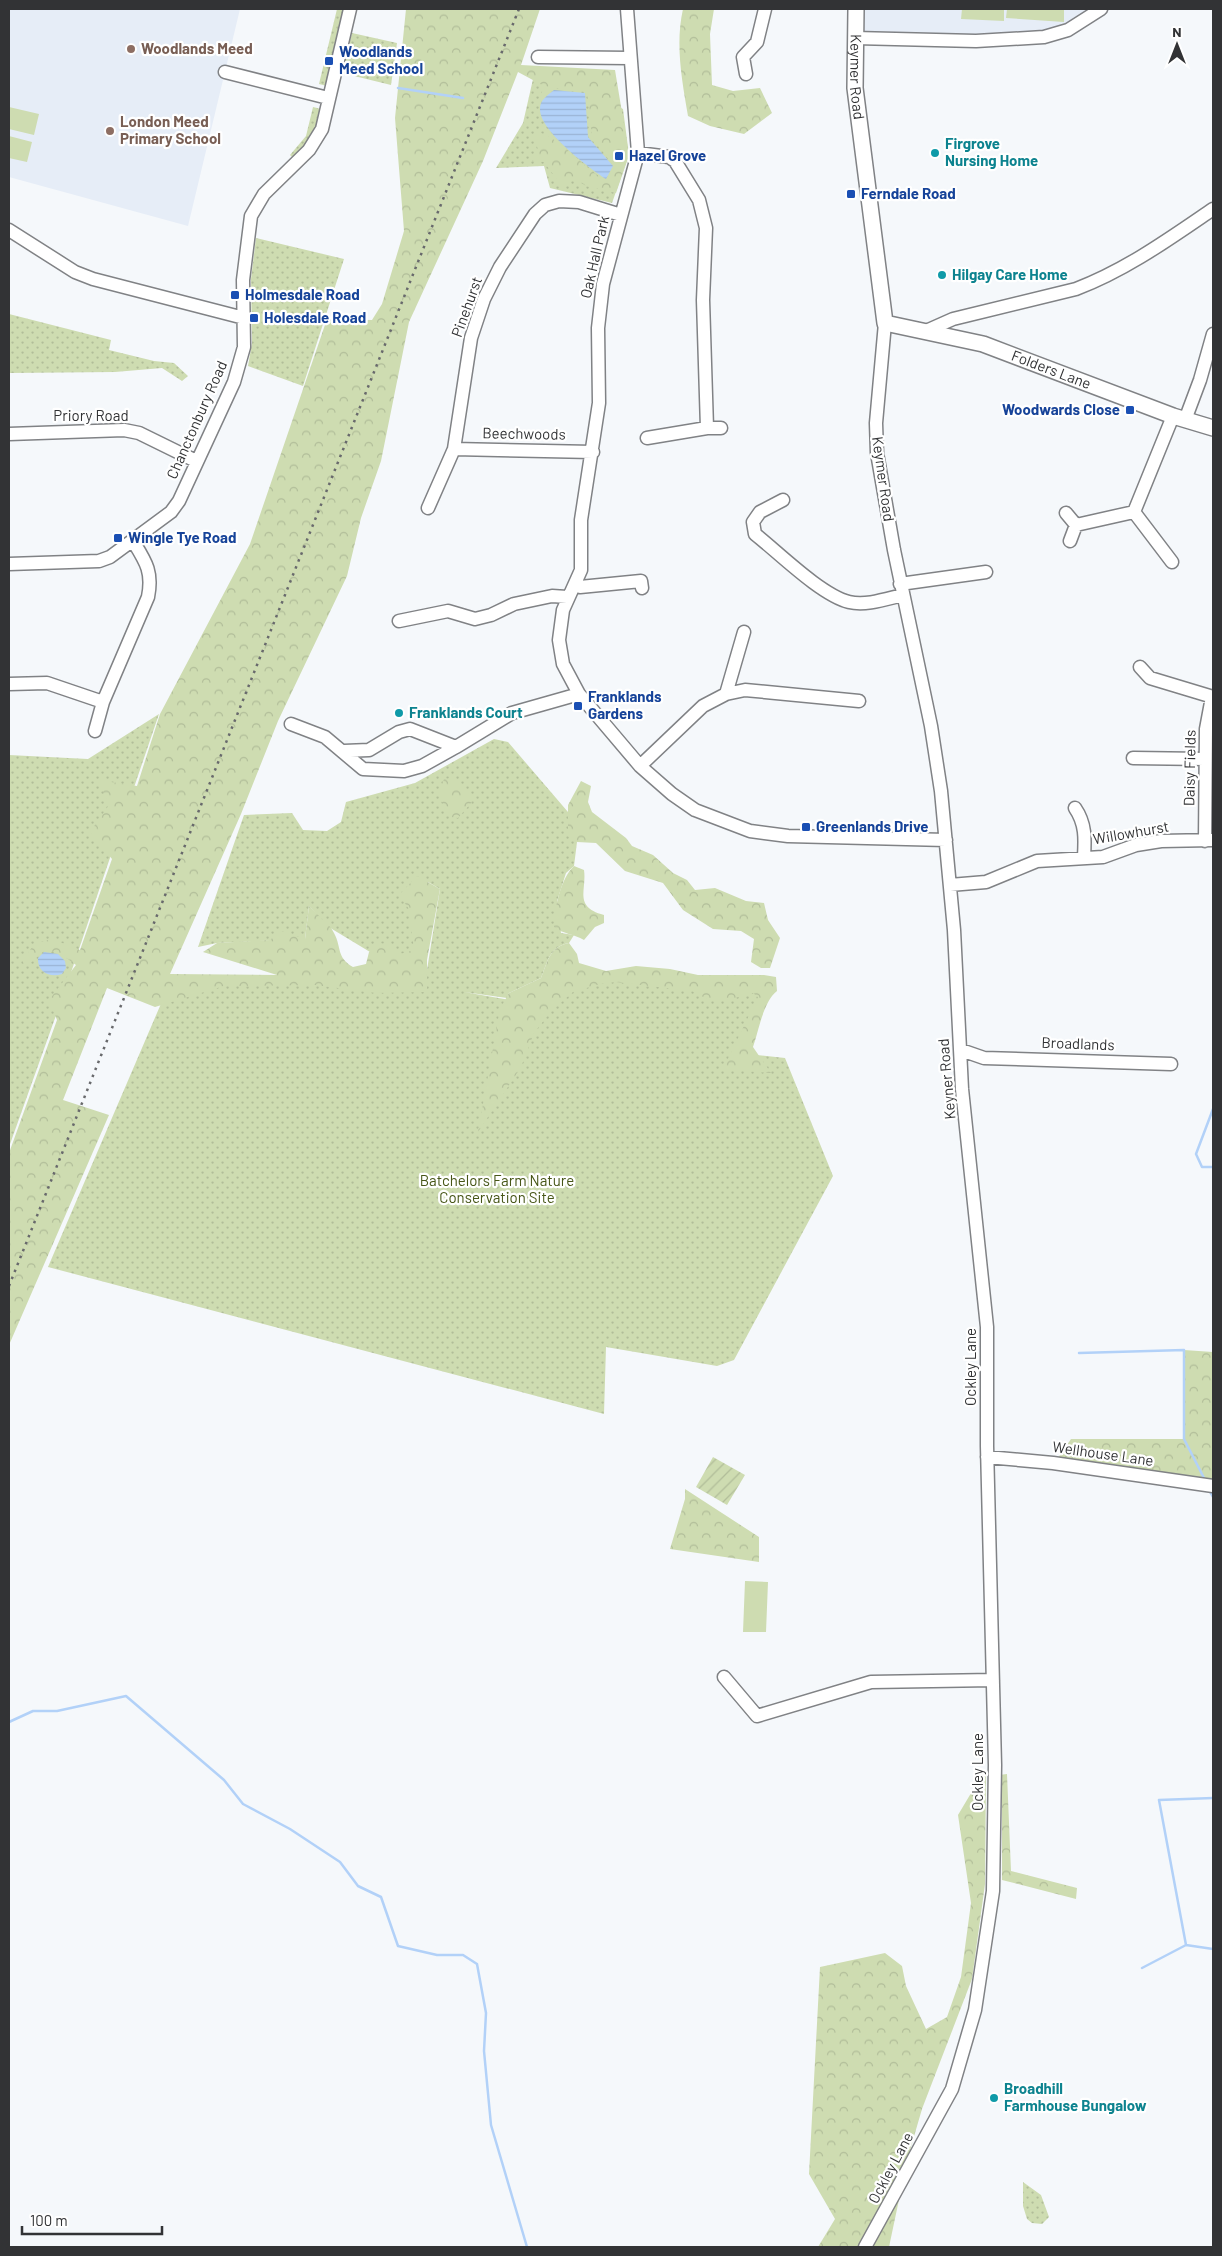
<svg xmlns="http://www.w3.org/2000/svg" width="1222" height="2256" font-family="Barlow,sans-serif">
  <style>
    .built { fill: #e6edf7 }
    .grass { fill: url(#grass-dots); fill-rule: evenodd }
    .forest { fill: url(#forest-crowns) }
    .garden { fill: url(#garden-furrows) }
    .pitch { fill: #cedcb1 }
    .water { fill: url(#water-rules) }
    .lines { fill: none; stroke-linecap: round; stroke-linejoin: round }
    .stream { stroke: #b2d1f8; stroke-width: 2.5 }
    .minor-casing { stroke: #808285; stroke-width: 15 }
    .major-casing { stroke: #808285; stroke-width: 18 }
    .minor { stroke: #fff; stroke-width: 12 }
    .major { stroke: #fff; stroke-width: 15 }
    .rail { stroke: #68696c; stroke-width: 2.5; stroke-dasharray: 2.5 5; stroke-linecap: butt }
    .education-dot { fill: #8d6e63; stroke: #fff; stroke-width: 2 }
    .transit-dot { fill: #1a4fb4; stroke: #fff; stroke-width: 2 }
    .culture-dot { fill: #0f9aa8; stroke: #fff; stroke-width: 2 }
    .labels { text-anchor: middle; stroke-width: 4.5; stroke-linejoin: round; paint-order: stroke }
    .education-label { font-size: 15px; font-weight: bold; fill: #785e54; stroke: #fff; text-anchor: start }
    .transit-label { font-size: 15px; font-weight: bold; fill: #164399; stroke: #fff; text-anchor: start }
    .street-label { font-size: 15px; fill: #323335; stroke: #fff }
    .culture-label { font-size: 15px; font-weight: bold; fill: #0d838f; stroke: #fff; text-anchor: start }
    .park-label { font-size: 15px; fill: #475617; stroke: #fff }
  </style>
  <defs>
    <pattern id="grass-dots" width="8" height="8" patternUnits="userSpaceOnUse" patternTransform="scale(1.25)"><rect width="8" height="8" fill="#cedcb1"/><path d="M2 2h.1M6 6h.1" fill="none" stroke="#b1bd99" stroke-width="1.8" stroke-linecap="round"/></pattern>
    <pattern id="forest-crowns" width="20" height="18" patternUnits="userSpaceOnUse" patternTransform="scale(1.25)"><rect width="20" height="18" fill="#cedcb1"/><path d="M2 6a3 3 0 1 1 6 0M12 15a3 3 0 1 1 6 0" fill="none" stroke="#b1bd99"/></pattern>
    <pattern id="garden-furrows" width="10" height="10" patternUnits="userSpaceOnUse" patternTransform="scale(1.25)"><rect width="10" height="10" fill="#cedcb1"/><path d="M-1 1l2-2M0 10L10 0M9 11l2-2" fill="none" stroke="#b1bd99"/></pattern>
    <pattern id="water-rules" width="6" height="5" patternUnits="userSpaceOnUse" patternTransform="scale(1.25)"><rect width="6" height="5" fill="#b2d1f8"/><path d="M0 2.5h6" fill="none" stroke="#9ab4d5"/></pattern>
  </defs>
  <rect width="100%" height="100%" fill="#f5f8fb"/>
  <path class="built" d="M9 9H240L188 226 9 177Z
    M862 9H1095L1072 26 1044 35H862Z"/>
  <path class="grass" d="M337 9H345L327 86 319 84Z
    M352 33 397 43 391 85 342 73Z
    M536 66 623 109 629 155 612 203 550 188 544 166 496 168 523 123Z
    M313 107 321 109C316 130 309 143 292 157L290 155 306 136Z
    M256 238 344 259 303 386 248 366 252 343 251 279Z
    M9 314 111 340 109 350 154 361 174 363 188 376 182 381 162 368 115 372 9 373Z
    M159 714 64 993 9 1147V755L88 759Z
    M494 739 508 742 568 812 577 842 574 866 566 873 557 901 561 933 574 935 569 943C549 947 548 961 541 978L509 993 507 998 464 992 545 1006 583 972 768 988 747 1054 785 1058 833 1176 734 1360 717 1366 606 1347 604 1414 48 1267 163 999 223 981 423 984 327 926 309 906 305 939 217 943 198 947 244 815 292 813 303 830 327 831 341 822 346 802 415 783ZM428 882 440 889 426 976Z
    M1023 2182 1041 2195 1049 2217 1042 2224 1032 2223 1027 2219 1023 2206Z"/>
  <path class="forest" d="M406 9H540L521 65 615 70 629 155 616 193 586 186 573 177 564 189 544 162 532 161 538 151 534 131C560 136 582 167 605 180L614 167 592 137 587 92 553 88 539 100 544 86 518 72 483 161 409 322 381 461 361 518 347 576 278 721 241 814 170 974 277 975 203 952 217 943 270 940 281 931 305 939 309 906C316 914 330 924 334 933 342 948 336 957 353 967L366 964 369 952 379 943 391 945 400 954 414 950 409 909 399 895 417 876 440 889 427 960V992L376 993 315 985 224 986 155 1007 107 988 63 1100 109 1115 9 1345V1153L57 1020 49 1000 76 965 58 952 44 951 28 965 22 962 34 944 52 939 80 950 112 859 90 832 109 805 98 780 137 786 160 714 250 544 327 319 372 320 382 304 404 231 395 118Z
    M683 9H714L710 34 712 85 733 91 760 88 772 113 744 134 710 126 688 116C682 81 675 44 683 9Z
    M454 778 472 797 471 803 458 818 451 817C440 804 438 794 444 779Z
    M581 781 591 786 588 802 592 812 626 838 632 846 653 855 673 873 687 880 695 890 715 888 746 901 764 903 768 920 780 938 770 968H761L751 962 754 939 741 931 713 929 683 910 663 883 625 871 596 843 577 842 568 836V805Z
    M574 866 584 870C587 890 573 907 604 915V923L595 927 584 940C574 934 563 934 554 927 554 909 561 878 574 866Z
    M569 943 577 954 579 963 606 971 636 966 670 969 698 975H764L776 977 777 991C763 1002 759 1030 753 1047L771 1073 723 1069 758 997 753 993 724 1001 709 1000 692 991 616 982 600 984 573 992 552 1010 534 1033 521 1067 478 1132 500 1009 509 993 541 978C548 961 549 947 569 943Z
    M1184 1350 1213 1352V1480L1058 1458 1071 1439H1184Z
    M685 1489 759 1537V1562L670 1549 685 1499Z
    M983 1773H986L985 1884 972 1979 922 2109 908 2157 889 2247H818L835 2219 809 2174 820 1967 885 1953 902 1966 906 1986 926 2029 947 2017 961 1977 971 1903 958 1815Z
    M1007 1774 1011 1871 1077 1888 1076 1899 1002 1880V1806L999 1775Z"/>
  <path class="garden" d="M713 1457 745 1475 727 1505 696 1487Z"/>
  <path class="pitch" d="M962 9H1004V21L961 19Z
    M1007 9H1064V22L1006 18Z
    M9 107 39 114 34 135 9 129Z
    M9 136 32 142 27 162 9 158Z
    M745 1581 768 1582 766 1632H743Z"/>
  <path class="water" d="M554 90 585 93 588 137 613 166 606 179C589 168 538 130 540 108 540 100 548 95 554 90Z
    M44 952 58 954 65 961 66 968 62 974C50 978 37 972 38 958Z"/>
  <g class="lines">
    <path class="stream" d="M398 88 463 98
      M1213 1109 1196 1154 1202 1167H1213
      M1079 1353 1184 1350V1439L1205 1480
      M1209 1490 1213 1497
      M9 1722 33 1711H57L126 1696 224 1780 243 1804 290 1829 340 1862 358 1886 381 1897 398 1946 437 1955H463L477 1964 486 2013 484 2051 491 2125 527 2247
      M1186 1945 1159 1800 1213 1798
      M1142 1968 1186 1945 1213 1949"/>
    <g class="minor-casing">
      <path id="minor" d="M627 9 638 153 603 284 598 328 599 403 581 520V570L563 610 559 640 563 664 579 694 640 766 672 794 695 810 750 831 788 836 946 840
        M855 38 976 41 1044 37 1068 30 1101 9
        M538 57 629 58
        M225 72 328 98
        M746 74 743 57 757 42 765 9
        M638 153 669 157 675 161 699 200 706 228 703 300 707 428 647 438
        M9 230 75 272 93 279 244 318
        M926 331 953 319 1076 289C1126 270 1169 239 1213 209
        M1185 420 1200 380 1213 334
        M707 428H721
        M9 434 124 430 139 433 196 461
        M454 449 593 452
        M783 500 760 512 753 522 755 534C779 553 821 595 849 602 866 606 886 599 903 595
        M428 508 454 449 471 338 484 299 500 267 535 214 545 205 559 201 579 202 621 215
        M1134 512 1172 562
        M1066 513 1076 525 1134 512 1173 416
        M1070 541 1076 525
        M9 564 99 561 110 557 171 512 179 501 234 382 244 347 243 280 251 216 264 194 309 150 322 129 350 9
        M900 584 986 572
        M575 585 580 587 641 581 642 588
        M399 621 448 611 475 619 491 615 514 604 552 596 567 597
        M1140 667 1150 678 1213 697
        M9 684 47 683 103 702
        M726 694 744 632
        M291 724 325 737 363 769 404 771 422 766 456 747
        M95 731 103 702 148 597C153 572 146 562 133 541
        M344 751 369 750 399 732 410 729 456 747 512 713 579 694
        M1133 758 1205 759
        M640 766 703 706 726 694 745 690 859 701
        M1075 808C1086 824 1085 839 1084 857
        M1205 841 1206 729 1212 697
        M950 885 986 882 1037 861 1103 857 1136 845 1161 841 1213 840
        M961 1050 984 1058 1171 1064
        M987 1457 1053 1463 1213 1486
        M724 1677 757 1716 871 1682 993 1680
        M865 2247 952 2089 975 2010 993 1891 995 1765 987 1446V1327L962 1089 954 930 941 791 931 726 894 550 877 453 876 423 885 323"/>
    </g>
    <g class="major-casing">
      <g id="major">
        <path id="s1" d="M856 9 855 88 885 323 983 344 1173 416 1213 428"/>
      </g>
    </g>
    <use href="#minor" class="minor"/>
    <use href="#major" class="major"/>
    <path class="rail" d="M9 1286 519 9"/>
  </g>
  <g class="education-dot">
    <circle cx="131" cy="49" r="5"/>
    <circle cx="110" cy="131" r="5"/>
  </g>
  <g class="transit-dot">
    <rect x="324" y="56" width="10" height="10" rx="2.5"/>
    <rect x="614" y="151" width="10" height="10" rx="2.5"/>
    <rect x="846" y="189" width="10" height="10" rx="2.5"/>
    <rect x="230" y="290" width="10" height="10" rx="2.5"/>
    <rect x="249" y="313" width="10" height="10" rx="2.5"/>
    <rect x="1125" y="405" width="10" height="10" rx="2.5"/>
    <rect x="113" y="533" width="10" height="10" rx="2.5"/>
    <rect x="573" y="701" width="10" height="10" rx="2.5"/>
    <rect x="801" y="822" width="10" height="10" rx="2.5"/>
  </g>
  <g class="culture-dot">
    <circle cx="935" cy="153" r="5"/>
    <circle cx="942" cy="275" r="5"/>
    <circle cx="399" cy="713" r="5"/>
    <circle cx="994" cy="2098" r="5"/>
  </g>
  <g class="labels">
    <g class="education-label">
      <text x="141" y="54">Woodlands Meed</text>
      <text x="120" y="127">London Meed<tspan x="120" dy="17">Primary School</tspan></text>
    </g>
    <g class="transit-label">
      <text x="339" y="57">Woodlands<tspan x="339" dy="17">Meed School</tspan></text>
      <text x="629" y="161">Hazel Grove</text>
      <text x="861" y="199">Ferndale Road</text>
      <text x="245" y="300">Holmesdale Road</text>
      <text x="264" y="323">Holesdale Road</text>
      <text x="1120" y="415" text-anchor="end">Woodwards Close</text>
      <text x="128" y="543">Wingle Tye Road</text>
      <text x="588" y="702">Franklands<tspan x="588" dy="17">Gardens</tspan></text>
      <text x="816" y="832">Greenlands Drive</text>
    </g>
    <g class="street-label">
      <text dy="5" stroke="none"><textPath href="#s1" startOffset="68">Keymer Road</textPath></text>
      <text transform="translate(595 257) rotate(-77)" y="5">Oak Hall Park</text>
      <text transform="translate(467 307) rotate(-70)" y="5">Pinehurst</text>
      <text dy="5" stroke="none"><textPath href="#s1" startOffset="489">Folders Lane</textPath></text>
      <text x="91" y="421">Priory Road</text>
      <text transform="translate(197 420) rotate(-66)" y="5">Chanctonbury Road</text>
      <text transform="translate(524 434) rotate(1)" y="5">Beechwoods</text>
      <text transform="translate(883 479) rotate(82)" y="5">Keymer Road</text>
      <text transform="translate(1190 768) rotate(-89)" y="5">Daisy Fields</text>
      <text transform="translate(1131 833) rotate(-10)" y="5">Willowhurst</text>
      <text transform="translate(1078 1044) rotate(2)" y="5">Broadlands</text>
      <text transform="translate(947 1079) rotate(-95)" y="5">Keyner Road</text>
      <text transform="translate(971 1367) rotate(-90)" y="5">Ockley Lane</text>
      <text transform="translate(1103 1454) rotate(8)" y="5">Wellhouse Lane</text>
      <text transform="translate(978 1772) rotate(-90)" y="5">Ockley Lane</text>
      <text transform="translate(891 2168) rotate(-62)" y="5">Ockley Lane</text>
    </g>
    <g class="culture-label">
      <text x="945" y="149">Firgrove<tspan x="945" dy="17">Nursing Home</tspan></text>
      <text x="952" y="280">Hilgay Care Home</text>
      <text x="409" y="718">Franklands Court</text>
      <text x="1004" y="2094">Broadhill<tspan x="1004" dy="17">Farmhouse Bungalow</tspan></text>
    </g>
    <g class="park-label">
      <text x="497" y="1186">Batchelors Farm Nature<tspan x="497" dy="17">Conservation Site</tspan></text>
    </g>
  </g>
  <rect width="1222" height="2256" fill="none" stroke="#323335" stroke-width="20"/>
  <g transform="translate(1177 45)" stroke="#ffffff" stroke-width="4" paint-order="stroke">
  <path d="M0-4L9 19L0 12L-9 19Z" fill="#323335"/>
  <text y="-8" font-size="14" font-weight="bold" text-anchor="middle" fill="#323335">N</text>
  </g>
  <path d="M22 2226v8h140v-8" fill="none" stroke="#323335" stroke-width="2.5"/>
  <text x="30" y="2226" font-size="15" fill="#323335" stroke="#ffffff" stroke-width="4" paint-order="stroke">100 m</text>
</svg>
